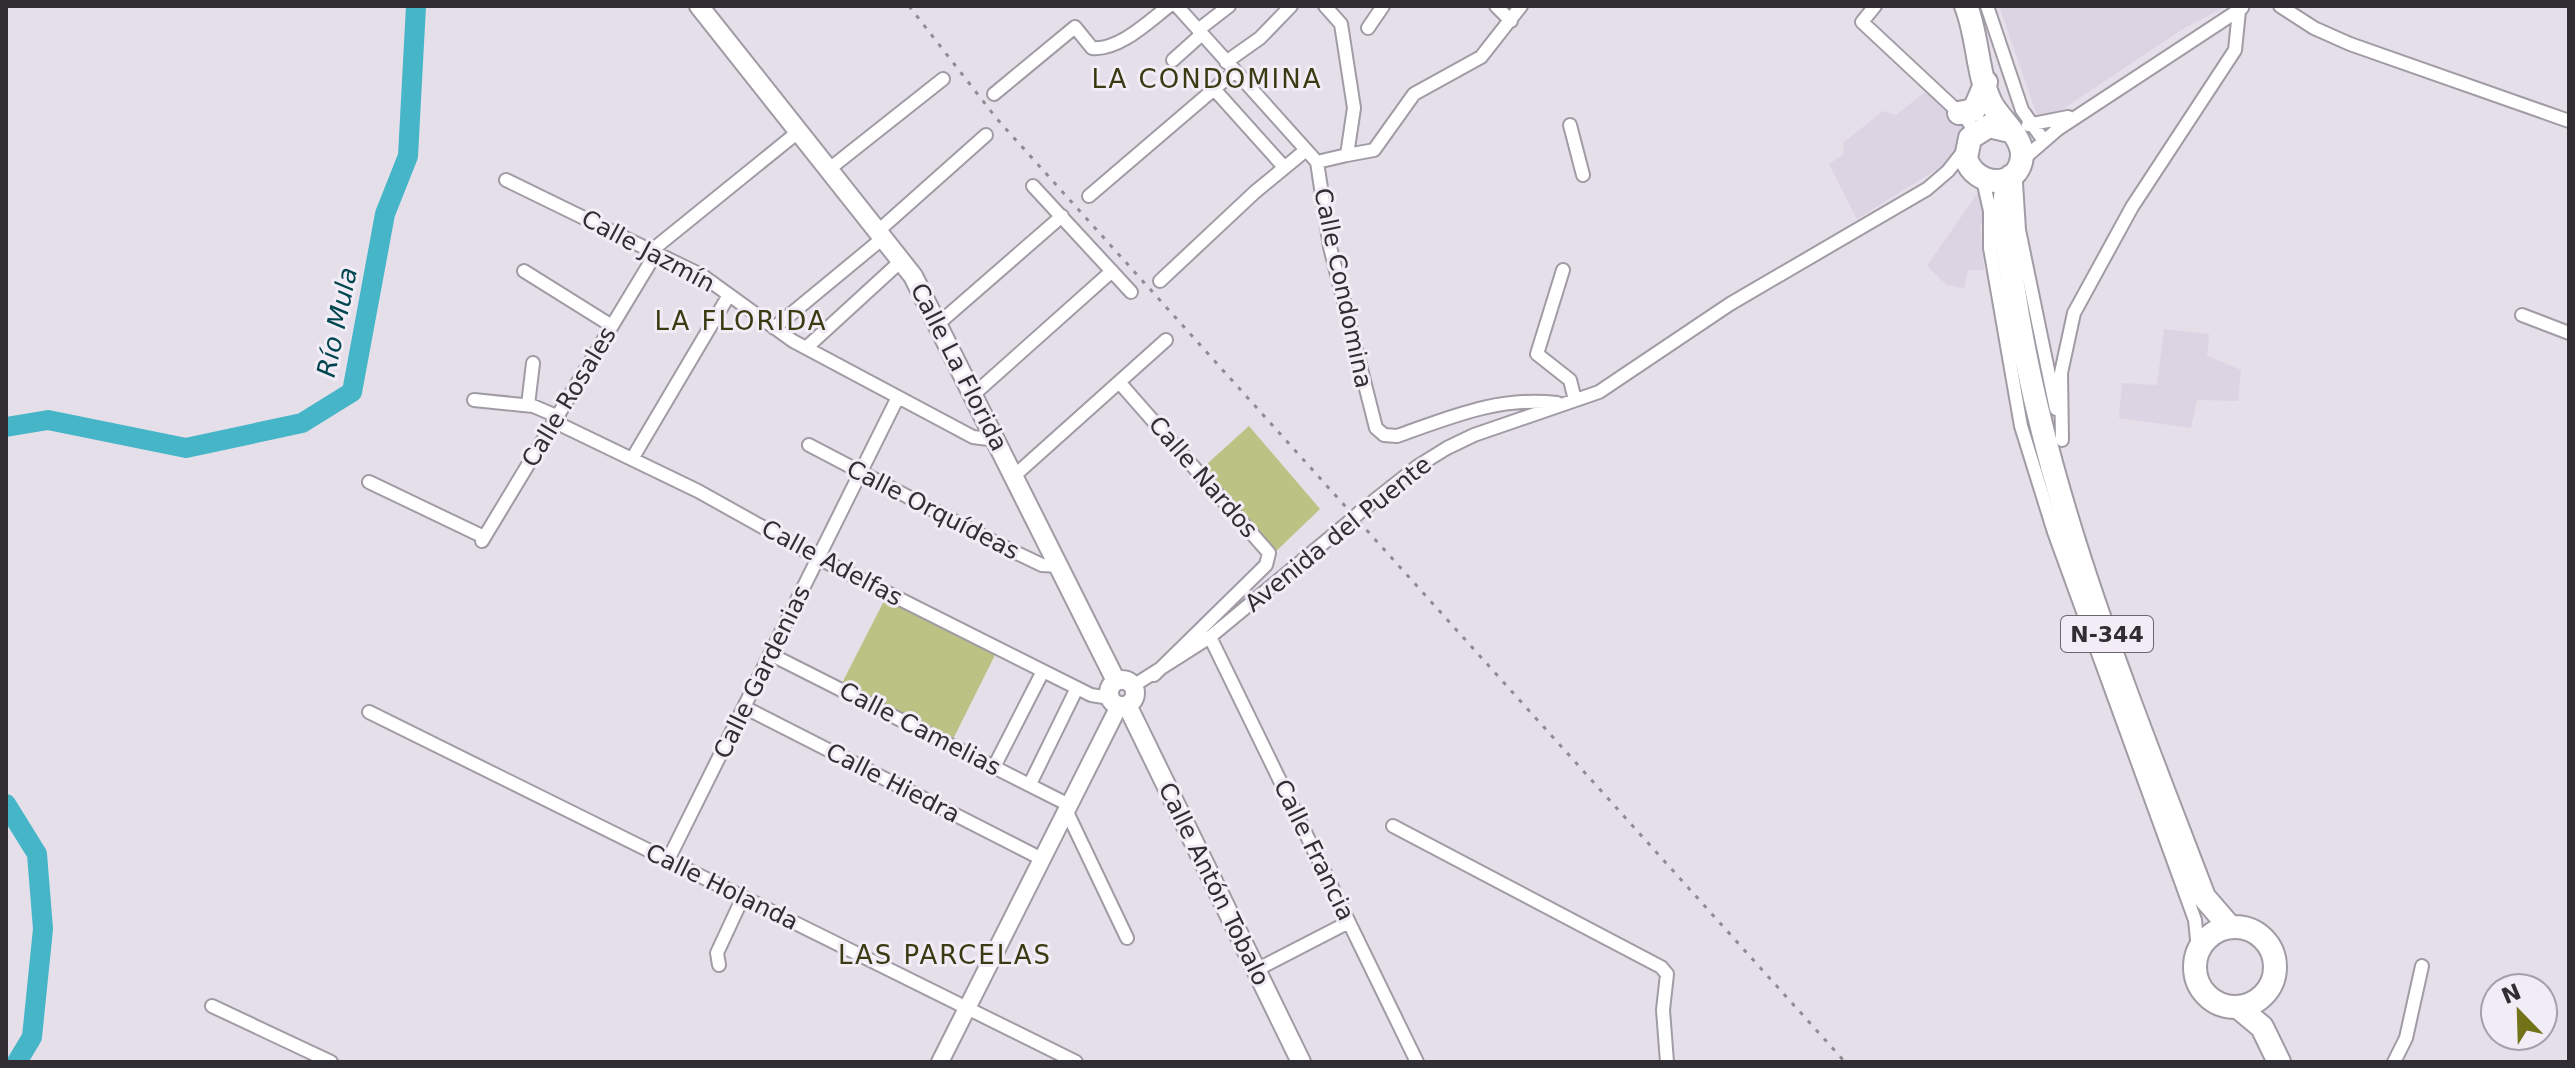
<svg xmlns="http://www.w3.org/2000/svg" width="2575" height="1068" font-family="'DejaVu Sans',sans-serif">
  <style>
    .built { fill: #dcd3e3 }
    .green { fill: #bbc283 }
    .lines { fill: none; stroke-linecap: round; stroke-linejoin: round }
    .river { stroke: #45b5c7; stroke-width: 20 }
    .street-casing { stroke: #a09ba4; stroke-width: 16 }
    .secondary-casing { stroke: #a09ba4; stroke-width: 20 }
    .primary-casing { stroke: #a09ba4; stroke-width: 22 }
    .highway-casing { stroke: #a09ba4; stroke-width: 26 }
    .street { stroke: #fff; stroke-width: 12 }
    .secondary { stroke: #fff; stroke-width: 16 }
    .primary { stroke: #fff; stroke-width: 18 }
    .highway { stroke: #fff; stroke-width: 22 }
    .rail { stroke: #8f8b92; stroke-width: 3; stroke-dasharray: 4 8; stroke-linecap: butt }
    .street-bridge-casing { stroke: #a09ba4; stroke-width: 16; stroke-linecap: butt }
    .street-bridge { stroke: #fff; stroke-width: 12 }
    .labels { text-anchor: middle; stroke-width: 6; stroke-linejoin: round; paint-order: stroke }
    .shield { fill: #f2ecf7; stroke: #6a676d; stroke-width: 2 }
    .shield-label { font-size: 22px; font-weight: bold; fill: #302e32 }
    .street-label { font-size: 24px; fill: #302e32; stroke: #f2ecf7 }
    .neighbourhood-label { font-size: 26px; letter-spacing: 2px; fill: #3a3b12; stroke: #f2ecf7 }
    .water-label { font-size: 26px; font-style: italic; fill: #00464f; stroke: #f2ecf7 }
  </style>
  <rect width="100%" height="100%" fill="#e5dfe9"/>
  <path class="built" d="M1999 6H2227L2181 30 2057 113 2037 115Z
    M1925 92 1967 127 1955 158 1857 219 1829 164 1844 154 1843 143 1883 111 1896 115Z
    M1979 191 1986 216 1980 227 1984 270H1968L1964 288 1947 285 1927 266Z
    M2164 329 2209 334 2207 356 2241 370 2238 401 2197 400 2191 428 2119 418 2122 383 2157 385Z"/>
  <path class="green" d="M1249 426 1320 509 1269 558 1198 472Z
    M888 593 998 649 950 745 839 689Z"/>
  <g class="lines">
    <path class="river" d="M6 427 48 420 186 448 302 423 352 392 385 214 408 156 416 6
      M6 804 37 854 43 929 32 1037 17 1062"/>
    <g class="street-casing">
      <path id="street" d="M1177 6 1317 162 1330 247 1376 428 1384 435 1397 436C1451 417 1499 396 1557 403
        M1325 6 1341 24 1354 108 1347 155 1374 150 1414 94 1481 57 1521 6
        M1496 6 1511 21
        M1875 6 1862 22 1968 121 1975 133
        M1987 6 2022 110 2044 141
        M2280 6 2314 28 2350 44 2569 121
        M1368 28 1383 6
        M1198 30 1229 6
        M1173 60 1202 34
        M1226 62 1260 38 1291 6
        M1214 89 1284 167
        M994 94 1075 27 1092 48C1119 51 1149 21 1169 6
        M1570 125 1583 175
        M2028 125 2068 117
        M2021 161 2058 129 2242 8
        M1317 162 1347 155
        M828 170 943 79
        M506 180 703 276 793 341 973 437 996 440
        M1983 180 1990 211V248L2021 426 2054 532 2195 920 2198 950
        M2016 183 2019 230 2056 409
        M1033 186 1131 292
        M1089 196 1234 72
        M877 232 986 135
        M651 251 798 132
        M1563 270 1537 354 1570 380 1575 400
        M524 271 612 326
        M1160 281 1255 192 1306 150
        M2522 315 2569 333
        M938 324 1062 216
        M774 328 883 238
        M806 348 901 261
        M1119 382 1269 553 1266 565 1154 675
        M973 395 1112 271
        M474 400 533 406 559 417
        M528 405 533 363
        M555 422 698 491 818 558 1091 695 1110 698
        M2062 440 2061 373 2074 313 2132 207 2235 50 2239 11
        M809 445 1004 547 1042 565 1058 566
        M632 459 729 295
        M1014 476 1166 340
        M369 482 484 537
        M1360 512 1418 466 1447 448 1474 435 1599 392 1730 304 1927 189 1948 171 1963 152
        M482 541 656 253
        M1210 637 1417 1062
        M770 654 1069 805
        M1133 686 1210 637 1349 522
        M744 707 1042 859
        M369 712 1076 1062
        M994 767 1043 671
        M1030 784 1077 688
        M1066 810 1127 938
        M1393 826 1661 967 1667 974 1663 1010 1667 1062
        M668 860 898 397
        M719 965 717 953 743 897
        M1256 970 1349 922
        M212 1006 331 1062
        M2394 1062 2406 1038 2422 966"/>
    </g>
    <g class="secondary-casing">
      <path id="secondary" d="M940 1062 1119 706"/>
    </g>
    <g class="primary-casing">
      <path id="primary" d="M699 6 913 276 1116 681
        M1109 693a13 13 0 1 1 26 0a13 13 0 1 1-26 0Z
        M1127 705 1301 1062"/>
    </g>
    <g class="highway-casing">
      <path id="highway" d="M1966 6C1978 36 1977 74 1991 103 2000 120 2023 137 2022 156 2019 191 1974 187 1966 158L1970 138 1989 126 2010 131
        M1959 113 1974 110 1986 82
        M2011 176C1996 209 2008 249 2013 284 2044 496 2128 697 2204 897L2230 927
        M2195 967a40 40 0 1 1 80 0a40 40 0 1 1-80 0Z
        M2238 1007 2262 1027 2279 1062"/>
    </g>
    <use href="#street" class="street"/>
    <use href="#secondary" class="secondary"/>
    <use href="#primary" class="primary"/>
    <use href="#highway" class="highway"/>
    <path class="rail" d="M909 6 997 119 1845 1062"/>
    <g class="street-bridge-casing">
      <path id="street-bridge" d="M1349 522 1360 512"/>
    </g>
    <use href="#street-bridge" class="street-bridge"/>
  </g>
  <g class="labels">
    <rect class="shield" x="2061" y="616" width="92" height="36" rx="6"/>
    <g class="shield-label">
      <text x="2107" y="642">N-344</text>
    </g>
    <g class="street-label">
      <text transform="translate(648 251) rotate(28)" y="8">Calle Jazmín</text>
      <text transform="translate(1343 288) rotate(78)" y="8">Calle Condomina</text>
      <text transform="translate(959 367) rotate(63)" y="8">Calle La Florida</text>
      <text transform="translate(569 397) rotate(-59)" y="8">Calle Rosales</text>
      <text transform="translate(1203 477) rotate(49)" y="8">Calle Nardos</text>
      <text transform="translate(933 510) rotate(27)" y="8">Calle Orquídeas</text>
      <text transform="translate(1338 534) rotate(-39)" y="8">Avenida del Puente</text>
      <text transform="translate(832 563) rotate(28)" y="8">Calle Adelfas</text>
      <text transform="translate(762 672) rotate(-64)" y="8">Calle Gardenias</text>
      <text transform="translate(920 729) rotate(27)" y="8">Calle Camelias</text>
      <text transform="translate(893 783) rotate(27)" y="8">Calle Hiedra</text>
      <text transform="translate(1314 850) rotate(64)" y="8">Calle Francia</text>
      <text transform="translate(1214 884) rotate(64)" y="8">Calle Antón Tobalo</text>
      <text transform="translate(722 887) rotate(26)" y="8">Calle Holanda</text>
    </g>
    <g class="neighbourhood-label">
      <text x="1207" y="88">LA CONDOMINA</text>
      <text x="741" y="330">LA FLORIDA</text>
      <text x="945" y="964">LAS PARCELAS</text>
    </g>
    <g class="water-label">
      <text transform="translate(337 322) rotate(-78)" y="9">Río Mula</text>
    </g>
  </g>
  <rect width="2575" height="1068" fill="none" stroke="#302e32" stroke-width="16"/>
  <g transform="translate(2519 1012) rotate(337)"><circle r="38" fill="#f2ecf7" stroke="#a4a0a8" stroke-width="2"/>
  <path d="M0-6L14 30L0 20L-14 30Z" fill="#727318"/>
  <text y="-12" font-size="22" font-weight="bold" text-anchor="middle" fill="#302e32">N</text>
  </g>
</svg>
